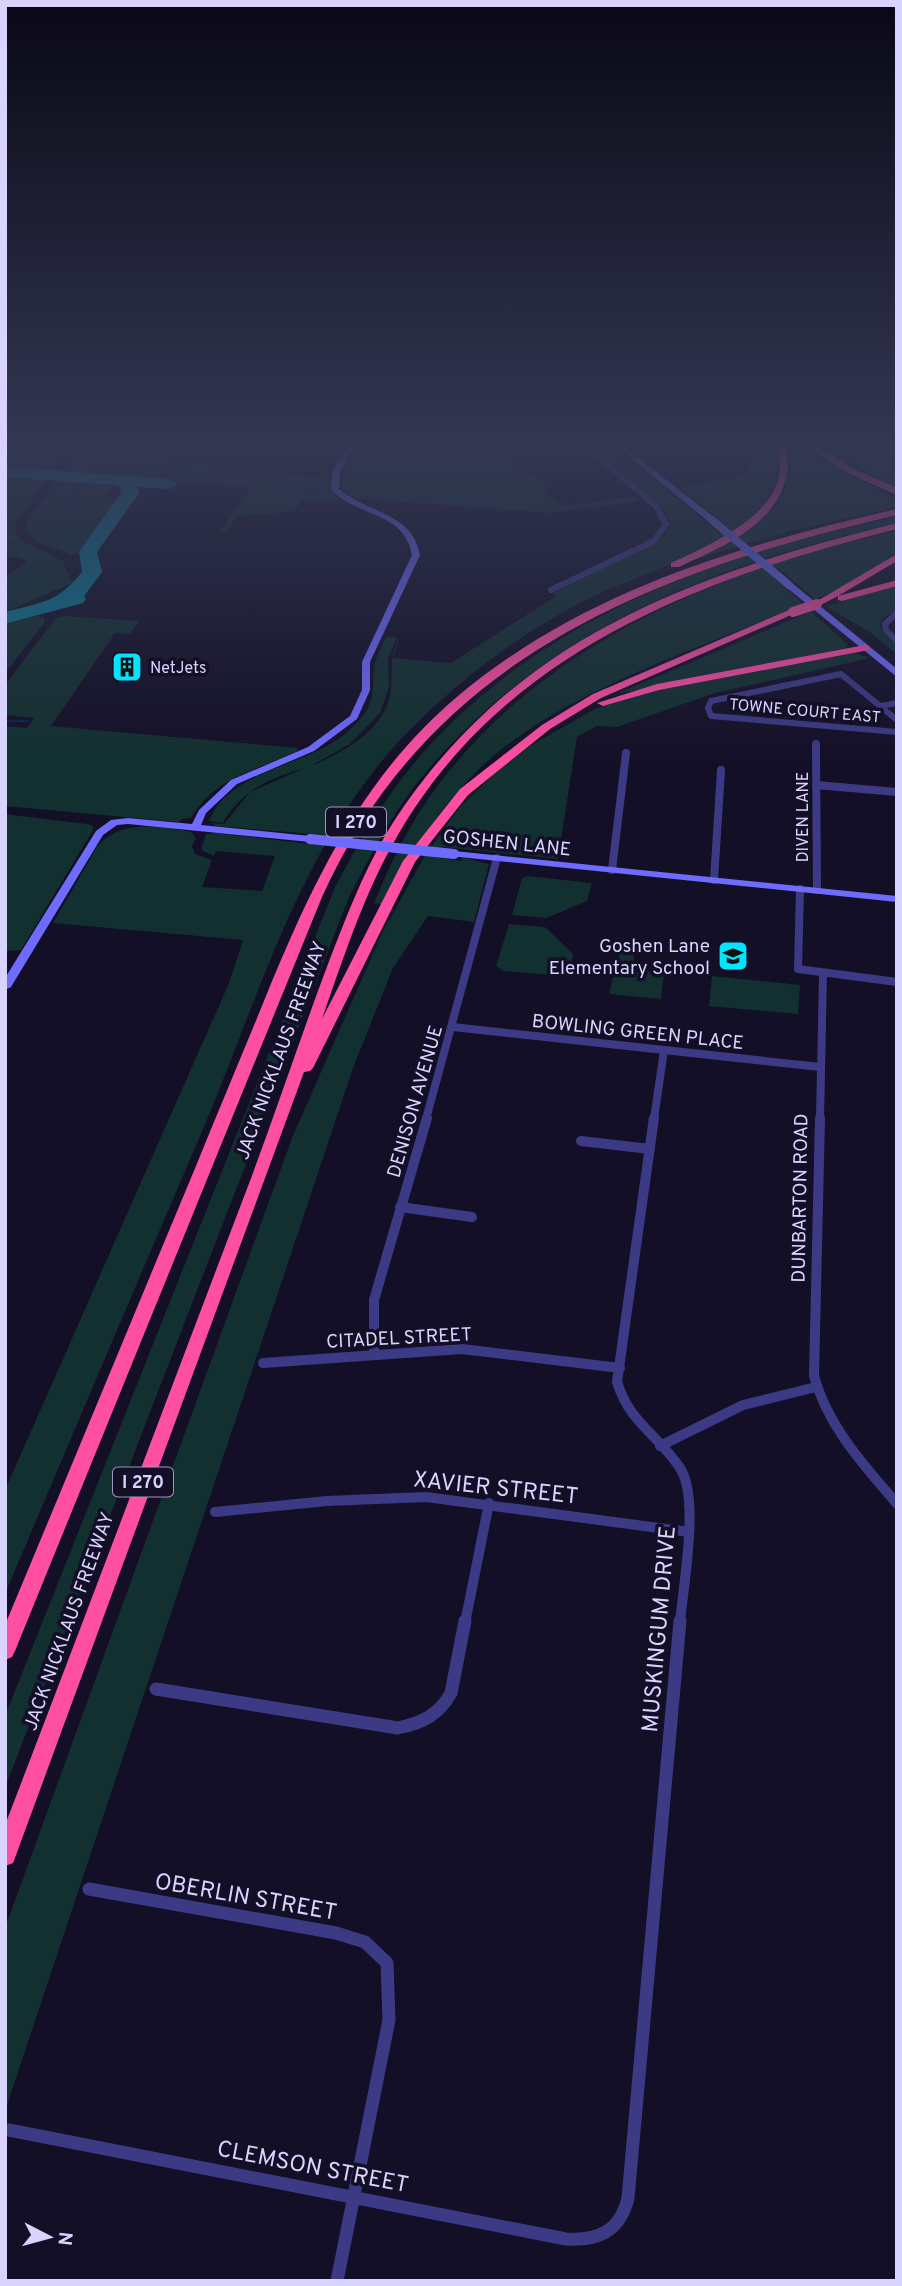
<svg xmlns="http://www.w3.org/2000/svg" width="902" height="2286" font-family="Overpass,sans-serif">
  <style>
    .green { fill: #12302f }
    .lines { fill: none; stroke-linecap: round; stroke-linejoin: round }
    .stream { stroke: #0c2248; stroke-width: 2.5 }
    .taxiway { fill: #0a7a92; fill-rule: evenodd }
    .street-far3 { stroke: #3d3a85; stroke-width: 6 }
    .street-far2 { stroke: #3d3a85; stroke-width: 8 }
    .street-far1 { stroke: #3d3a85; stroke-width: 10 }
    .street { stroke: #3d3a85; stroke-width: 13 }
    .secondary { fill: #6f6bff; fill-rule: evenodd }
    .highway { fill: #ff4fa3; fill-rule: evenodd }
    .secondary-bridge-far1 { stroke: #6f6bff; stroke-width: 8 }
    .secondary-bridge { stroke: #6f6bff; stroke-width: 10 }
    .highway-bridge { stroke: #ff4fa3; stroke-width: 10 }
    .labels { text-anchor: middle; stroke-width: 7; stroke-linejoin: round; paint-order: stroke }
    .far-poi-label { font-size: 16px; fill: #d9d4ff; stroke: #130f26; text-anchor: start }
    .far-street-label { font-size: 16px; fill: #d9d4ff; stroke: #130f26 }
    .shield { fill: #130f26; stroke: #9e99be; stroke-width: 2 }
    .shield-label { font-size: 18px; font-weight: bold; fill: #d9d4ff }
    .street-label { font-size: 19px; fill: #d9d4ff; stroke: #130f26 }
    .poi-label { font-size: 19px; fill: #d9d4ff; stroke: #130f26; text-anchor: end }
    .near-street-label { font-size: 23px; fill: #d9d4ff; stroke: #130f26 }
  </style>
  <rect width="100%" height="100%" fill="#130f26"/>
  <path class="green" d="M5 446H74L52 472 5 467Z
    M81 446H167L176 451 156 479 63 473Z
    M356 446H507L510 459 548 488 541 490 565 506 637 496 639 501 550 513 353 498 344 491 339 480 352 478 341 473Z
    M713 446H774C784 472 771 499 751 517 707 556 642 573 590 598 521 632 457 681 404 736 302 843 260 994 204 1127 137 1283 71 1438 5 1594V1490L229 983 243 940 53 923 97 847C120 819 159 826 191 832L196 838 192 846 195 854 212 860 202 887 262 891 275 856 216 851 214 856 201 850 206 834 216 833 319 845 324 835 216 826 210 823 224 824 250 792 302 769C269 778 240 792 223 823L209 821C234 761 325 770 364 714 377 696 371 681 375 662 378 654 382 645 386 637H397L388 658 389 687 380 713 350 744 311 766C343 753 388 728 391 689 393 665 389 660 399 637L393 658 451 663 556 596 552 594 660 540 666 534 670 521 665 510 597 450 614 447 620 460 648 474 719 533 730 529 679 488 743 476 747 472 746 456 717 454Z
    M787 446C807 446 870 488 897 498V507L797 529 693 560C740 541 803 506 787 446Z
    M816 446H897V489Z
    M180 458 214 460 208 470 315 478 317 475 329 477 330 490 339 501H302L293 511 237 516 227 533 220 532 251 487 160 480Z
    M5 476 48 478 16 523V533L25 543 63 561 72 583 5 612V576L27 563 21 557H5Z
    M59 479 113 486 106 495 115 501 80 552 73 555 38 542 26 529 29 517Z
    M897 517V523C709 565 536 632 414 787 388 821 369 859 349 897L5 1788V1716L335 887C362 837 390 788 429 746 551 614 724 552 897 517Z
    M897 531V552C874 573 844 588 815 599L778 568 767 571 848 645 846 648 616 694 810 612 790 610C691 651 555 695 478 770 438 809 410 856 381 904L374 903C389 867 406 831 428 799 535 646 720 569 897 531Z
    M897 585V610L882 619 880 627 897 644V654L871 633 826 606Z
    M36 616 43 617 45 622 5 673V625Z
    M64 616 139 621 130 634 115 633 51 726 298 748 297 751C256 771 217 776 191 818L182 819 179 822 5 806V726L27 728 34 718 5 715V685L56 618Z
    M855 653 870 658 715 693 617 727 597 726 577 737 558 859 442 847 434 857 462 861 461 857 489 864 474 922 428 916 393 968 353 1068 5 2111V1928L292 1138 382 933 424 857 459 808 493 775 528 747 597 708 662 689Z
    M5 814 87 824 92 825 93 830 21 950 5 951Z
    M528 876 592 883 587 901 546 918 512 915 522 878Z
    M509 924 545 927 573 954 569 976 503 971 496 966Z
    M617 938 636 944 632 970 664 973 661 999 609 994 619 953 608 951 610 941Z
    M712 976 800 985 798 1014 709 1006Z"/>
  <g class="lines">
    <path class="stream" d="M126 456 148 460
      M96 466 158 471
      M94 470 110 447
      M172 472 290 481 309 491 321 493
      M35 532 53 522 82 487
      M5 548 15 543
      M5 721H27"/>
    <path class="taxiway" d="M5 467 169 479 178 484 169 489 137 487 139 493 97 552 102 572 84 596 86 599 83 603 5 624V612C42 602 57 603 82 572L79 552 121 493 120 487 113 485 5 477Z"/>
    <path class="street-far3" d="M588 448 604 446
      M551 590 654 541 666 524 656 506 588 448
      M897 613 885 624 886 630 897 641
      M881 706 897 703
      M897 720 841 674 711 701 708 708 711 716 897 732"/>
    <path class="street-far2" d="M816 744 817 890
      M816 785 897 792
      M612 870 626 753
      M714 880 721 770
      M800 889 798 969 897 982
      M453 1027 820 1067
      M426 1119 497 858
      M654 1119 664 1050
      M820 1119 823 975"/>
    <path class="street-far1" d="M654 1118 617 1382C630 1424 658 1434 680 1468 700 1498 683 1586 680 1623
      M820 1118 814 1376C828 1427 864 1465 897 1504
      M581 1141 650 1149
      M400 1207 472 1217
      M374 1354V1300L427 1118
      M263 1363 462 1349 620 1368
      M660 1446 743 1405 816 1387
      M215 1512 327 1501 426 1497 689 1532
      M465 1623 489 1503"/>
    <path class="street" d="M156 1689 398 1728C422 1723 439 1715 451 1693L465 1621
      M89 1889 336 1933 365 1942 387 1963 389 2020 337 2281
      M9 2130 566 2239C599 2241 620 2231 628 2198L680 1621"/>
    <path class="secondary" d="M348 446H354L340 472 339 489C368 514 412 512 420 555L370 662V690L357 719 314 751 237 784 206 813 201 825 310 836 315 839 310 842 128 824 117 825 103 835 11 987 5 990V978L96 831 111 820 128 818 192 824 199 810 231 780 308 747 350 716 362 690V662L412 555C405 512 358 517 331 490L332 472Z
      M616 446H623L715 518V522H709Z
      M786 583H792L897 669V677L786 587Z
      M454 851 897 896V902L450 856 449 854Z"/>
    <path class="highway" d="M776 446H784C788 455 788 463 787 473 778 525 722 547 679 567H671V563C714 543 799 507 776 446Z
      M804 446H814L856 470 897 488V495L850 474Z
      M897 509V515C655 571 431 655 322 897L15 1651 12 1657 5 1660V1625C69 1472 132 1319 196 1166 219 1109 243 1053 266 996 313 882 361 778 458 696 583 591 740 545 897 509Z
      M897 523V529C702 578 506 650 399 833 365 891 344 956 322 1019L403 861 460 789 542 725 593 694 789 610 798 612 601 698 550 729 468 795 415 862 313 1068 310 1071 304 1072 16 1855 13 1863 5 1866V1825C86 1615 165 1404 245 1194 274 1118 299 1041 328 964 345 920 362 875 386 834 413 789 449 746 488 710 601 606 750 560 897 523Z
      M897 554V561L838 596 897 580V586L842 601 838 600V596L817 607 812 604Z
      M865 645 869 646V650L659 690 603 706 597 703 657 684Z"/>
    <path class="secondary-bridge-far1" d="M712 520 789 585"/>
    <path class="secondary-bridge" d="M310 839 454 854"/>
    <path class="highway-bridge" d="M793 612 817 604"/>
  </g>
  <linearGradient id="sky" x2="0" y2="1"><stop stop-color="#0a0815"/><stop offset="0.58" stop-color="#333752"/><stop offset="1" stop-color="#333752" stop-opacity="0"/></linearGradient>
  <rect width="902" height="766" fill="url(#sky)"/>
  <defs>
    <g id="building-square" transform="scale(1.575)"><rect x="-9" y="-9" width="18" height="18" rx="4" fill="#00e5ff" stroke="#130f26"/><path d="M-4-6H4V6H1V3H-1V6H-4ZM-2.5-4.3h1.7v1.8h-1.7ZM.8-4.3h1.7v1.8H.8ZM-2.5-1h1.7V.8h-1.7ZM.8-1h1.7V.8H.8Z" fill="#111"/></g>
    <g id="school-square" transform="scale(1.575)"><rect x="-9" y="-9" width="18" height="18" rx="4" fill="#00e5ff" stroke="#130f26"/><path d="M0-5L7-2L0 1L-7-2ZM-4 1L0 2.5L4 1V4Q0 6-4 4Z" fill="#111"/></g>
  </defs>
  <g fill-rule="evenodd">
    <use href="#building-square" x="127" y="667"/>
    <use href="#school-square" x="733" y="956"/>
  </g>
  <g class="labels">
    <g class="far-poi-label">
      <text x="150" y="673">NetJets</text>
    </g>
    <g class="far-street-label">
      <text transform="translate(805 710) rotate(5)" y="6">TOWNE COURT EAST</text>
      <text transform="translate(802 817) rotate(-90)" y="6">DIVEN LANE</text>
    </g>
    <g class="shield">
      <rect x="326" y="807.5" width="60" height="29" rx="5"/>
      <rect x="113" y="1467.5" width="60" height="29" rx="5"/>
    </g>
    <g class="shield-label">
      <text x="356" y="828">I 270</text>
      <text x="143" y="1488">I 270</text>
    </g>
    <g class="street-label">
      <text transform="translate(507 842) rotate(6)" y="7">GOSHEN LANE</text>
      <text transform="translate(638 1031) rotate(6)" y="7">BOWLING GREEN PLACE</text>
      <text transform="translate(280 1050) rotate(-70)" y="7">JACK NICKLAUS FREEWAY</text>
      <text transform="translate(414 1101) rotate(-74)" y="7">DENISON AVENUE</text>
      <text transform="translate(799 1198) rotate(-89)" y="7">DUNBARTON ROAD</text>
      <text transform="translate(399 1337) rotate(-3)" y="7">CITADEL STREET</text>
      <text transform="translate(68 1621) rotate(-70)" y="7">JACK NICKLAUS FREEWAY</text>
    </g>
    <g class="poi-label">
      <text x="710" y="952">Goshen Lane<tspan x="710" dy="22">Elementary School</tspan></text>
    </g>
    <g class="near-street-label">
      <text transform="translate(496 1487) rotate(6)" y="8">XAVIER STREET</text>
      <text transform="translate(658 1629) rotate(-85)" y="8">MUSKINGUM DRIVE</text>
      <text transform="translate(246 1896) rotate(10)" y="8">OBERLIN STREET</text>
      <text transform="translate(313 2166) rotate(11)" y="8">CLEMSON STREET</text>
    </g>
  </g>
  <rect width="902" height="2286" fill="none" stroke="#d9d4ff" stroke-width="14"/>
  <g transform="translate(49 2237) rotate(96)" stroke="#130f26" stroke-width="5" paint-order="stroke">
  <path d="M0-5L12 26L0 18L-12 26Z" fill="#d9d4ff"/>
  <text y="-10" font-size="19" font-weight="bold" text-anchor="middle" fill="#d9d4ff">N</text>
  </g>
</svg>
